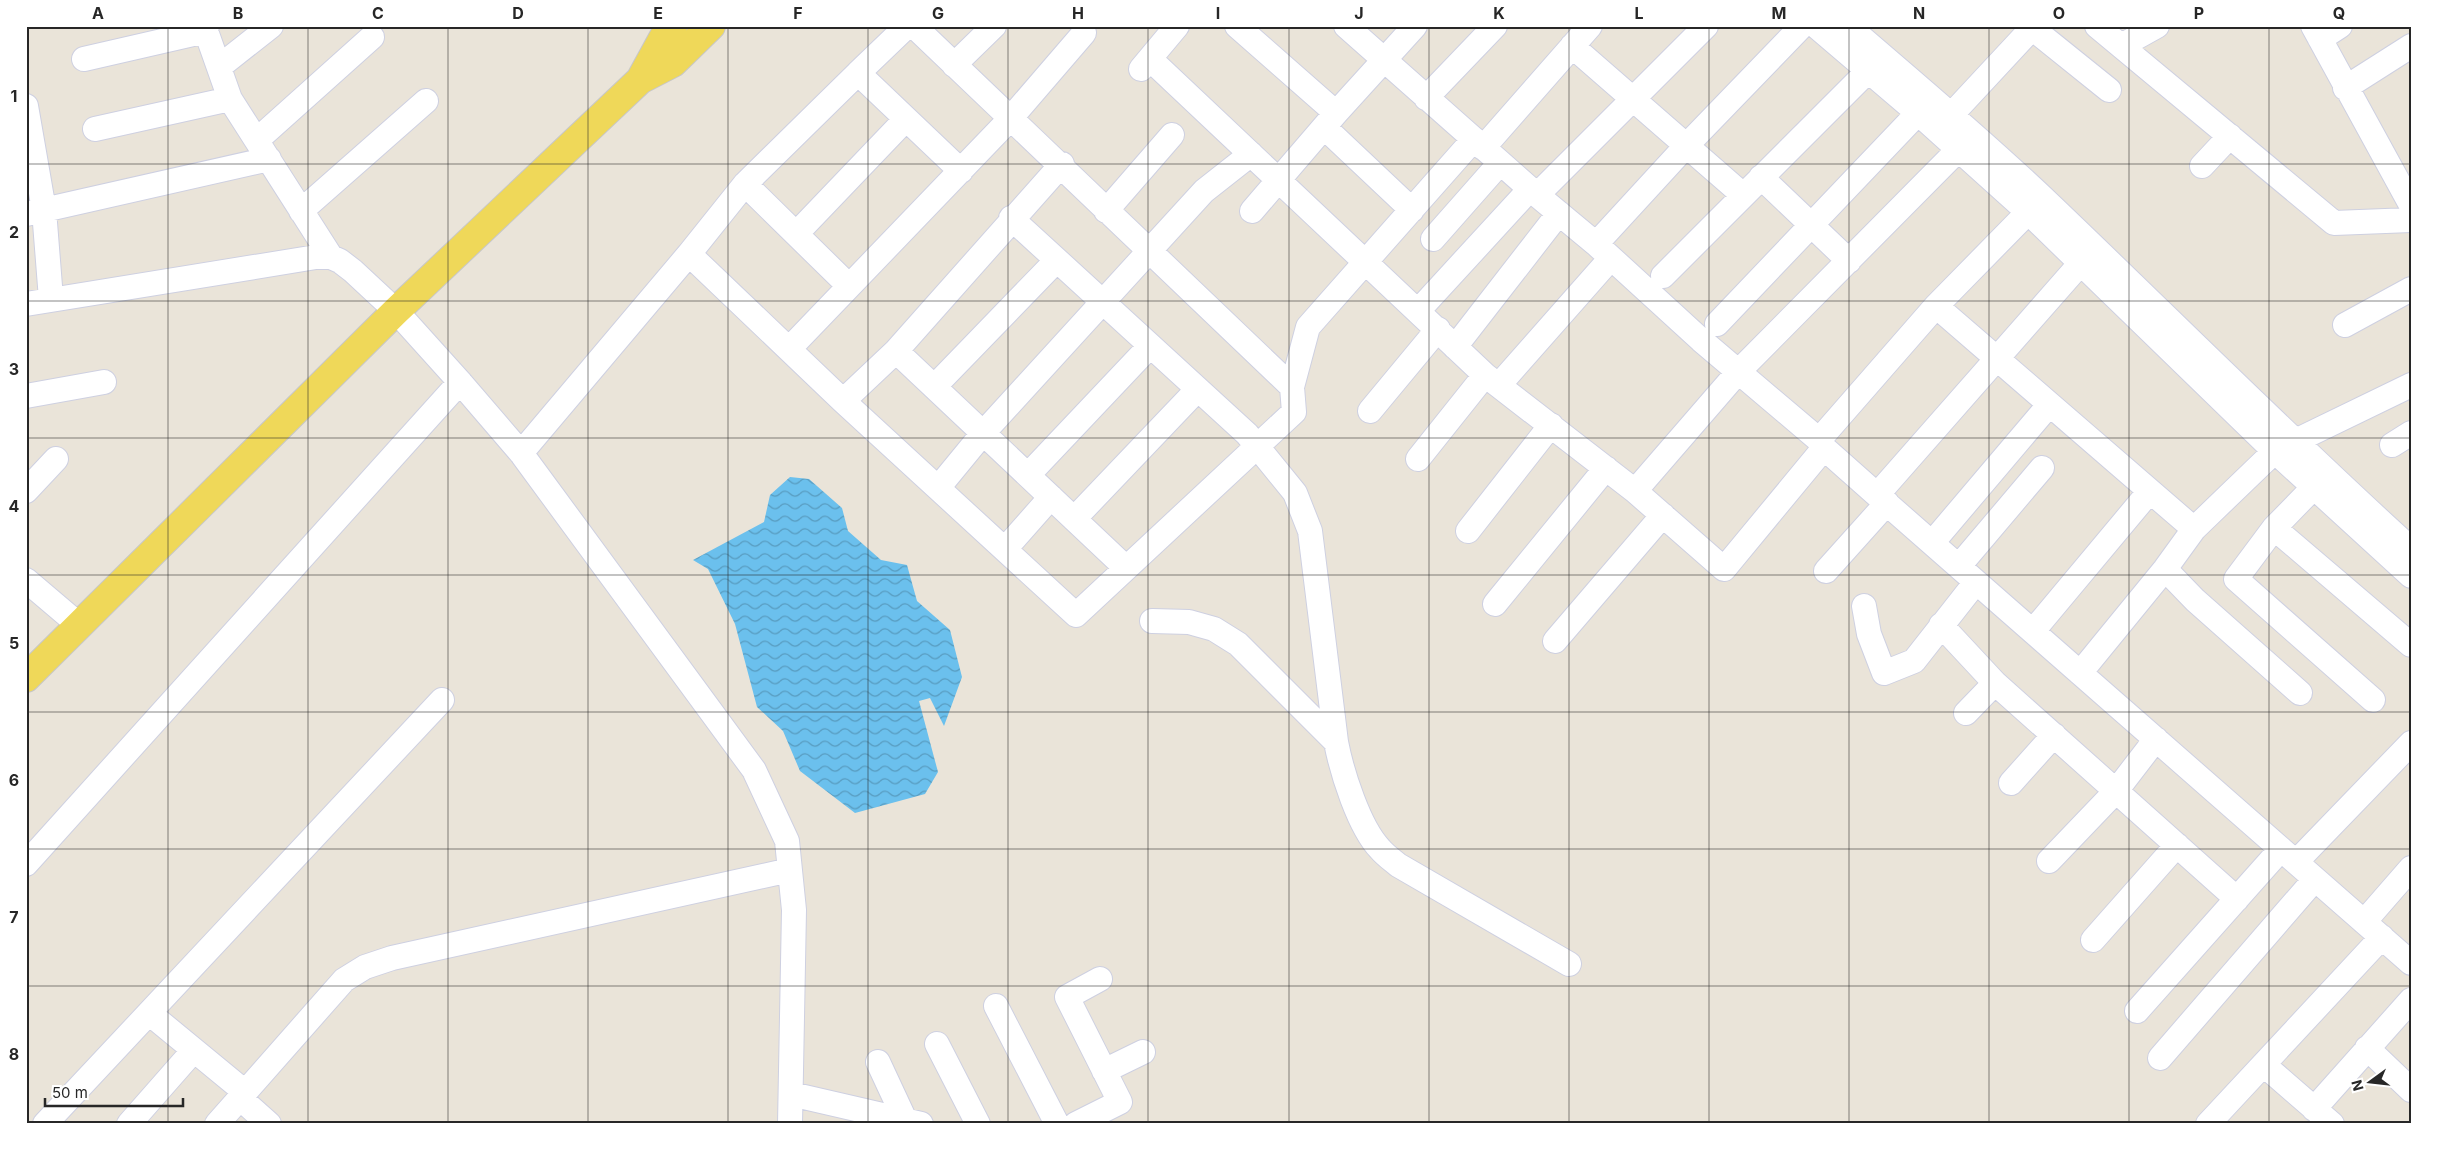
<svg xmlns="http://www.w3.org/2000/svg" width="2437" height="1150" font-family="Inter,sans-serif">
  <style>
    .water { fill: url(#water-waves) }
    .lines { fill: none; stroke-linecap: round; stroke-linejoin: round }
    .minor-casing { stroke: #ced0e1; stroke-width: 26 }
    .major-casing { stroke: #c7c7c7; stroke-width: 30 }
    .minor { stroke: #fff; stroke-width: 24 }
    .major { stroke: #efd859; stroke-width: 28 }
    .grid { fill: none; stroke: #272727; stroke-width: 1; stroke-opacity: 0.55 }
    .neatline { fill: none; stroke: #272727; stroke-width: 2 }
    .grid-label { font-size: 16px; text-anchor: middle; font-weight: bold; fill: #272727 }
  </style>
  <defs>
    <pattern id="water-waves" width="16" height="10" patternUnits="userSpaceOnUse" patternTransform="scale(1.25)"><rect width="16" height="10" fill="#6bc0ed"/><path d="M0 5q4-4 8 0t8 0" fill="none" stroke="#589cc0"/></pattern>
  </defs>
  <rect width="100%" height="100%" fill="#eae4d9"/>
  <path class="water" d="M790 477 809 479 842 508 848 531 881 560 907 565 917 601 950 630 962 677 944 726 930 698 919 701 938 772 925 794 855 813 800 771 783 731 757 707 735 624 708 569 693 560 764 522 770 495Z"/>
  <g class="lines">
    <g class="minor-casing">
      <path id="minor" d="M207 26 206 31 230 99 331 257
        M907 26 858 73 961 171
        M1237 26 1336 113
        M1346 26 1537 195 1596 244 1701 340 1819 440 1824 448 1877 495 2411 963
        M1816 26 1918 113 2028 212 2269 446 2411 576
        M1848 26C1913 82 1980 138 2042 197 2165 314 2285 435 2411 549
        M2097 26 2334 223 2411 220
        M2313 26 2411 205
        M2032 28 2109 90
        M2320 39 2340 26
        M1572 46 1743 195
        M2121 46 2157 26
        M84 59 206 31
        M1150 59 1485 375 1635 491 1724 569 1824 448
        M954 65 994 26
        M219 67 271 26
        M1141 69 1177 26
        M2345 88 2411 46
        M1426 98 1495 26
        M26 106 44 210 51 299
        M1324 127 1412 210
        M1940 127 2034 26
        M95 129 230 99
        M257 140 372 37
        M1483 148 1590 26
        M2202 166 2230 136
        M1761 177 1849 261
        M745 184 849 286
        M1537 195 1706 26
        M301 211 426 101
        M1106 211 1172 135
        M1252 211 1336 113 1415 26
        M26 214 269 159
        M1011 218 1247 434 1295 493 1310 531 1336 742C1342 773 1359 827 1380 849 1385 855 1392 860 1398 865L1569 964
        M796 234 906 119
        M1433 239 1500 163
        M1596 244 1686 146 1802 26
        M689 254 745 184 858 73
        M1663 276 1868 71
        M26 304 316 257H331L340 261 353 271 396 311 460 382 521 453 754 770 787 841 794 910 790 1124
        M1936 306 2194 529
        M1418 311 1530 189
        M1717 324 1918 113
        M2345 325 2411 289
        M1455 347 1559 213
        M789 349 1010 119 1084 33
        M896 351 1126 568
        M1499 385 1611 258
        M934 387 1057 260
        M1292 387 1308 327 1474 139
        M26 396 104 382
        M843 401 896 351 1062 164
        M1370 411 1438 329
        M1819 440 1936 306 2040 200
        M2392 445 2411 433
        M521 453 689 254 843 401 1076 615 1294 412 1292 387 914 26
        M1418 459 1485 375
        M1028 475 1150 346
        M938 488 984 432 1204 191 1251 154
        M2313 488 2274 528 2236 579 2373 700
        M26 491 56 459
        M1635 491 1738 372 1959 149
        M1877 495 2080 264
        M1074 519 1197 390
        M2274 528 2411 645
        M1468 531 1551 425
        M1932 543 2049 405
        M1005 549 1051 497
        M1959 566 2042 468
        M2165 569 2195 600 2300 693
        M1826 571 1887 503
        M26 580 79 625
        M1495 604 1606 468
        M1864 606 1869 634 1884 673 1914 661 1976 582
        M1152 621 1189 622 1214 629 1238 644 1336 742
        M1941 625 1995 683 2237 899
        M2033 631 2150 491
        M1555 641 1663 515
        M2080 673 2165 569 2194 529 2275 451 2411 385
        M1966 713 1995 683
        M2011 783 2054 735
        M2049 861 2116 791 2156 739
        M2296 862 2411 743
        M26 864 460 382
        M2364 922 2411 868
        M2093 940 2177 845
        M996 1006 1057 1124
        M2137 1011 2281 849
        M149 1013 245 1092
        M937 1044 978 1124
        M2367 1048 2411 1090
        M2160 1058 2315 879
        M878 1062 905 1120
        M2264 1065 2332 1124
        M1104 1071 1143 1052
        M791 1094 921 1124
        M240 1098 269 1124
        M2314 1109 2411 1000
        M45 1124 442 700
        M129 1124 194 1050
        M217 1124 344 980 365 967 392 958 790 870
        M1076 1124 1120 1102 1067 997 1100 979
        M2208 1124 2382 937"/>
    </g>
    <g class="major-casing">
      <path id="major" d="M640 80 663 38 673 26
        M26 678 396 311 640 80 673 63 711 26"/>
    </g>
    <use href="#minor" class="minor"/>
    <use href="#major" class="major"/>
  </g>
  <path class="grid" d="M168 26V1124M308 26V1124M448 26V1124M588 26V1124M728 26V1124M868 26V1124M1008 26V1124M1148 26V1124M1289 26V1124M1429 26V1124M1569 26V1124M1709 26V1124M1849 26V1124M1989 26V1124M2129 26V1124M2269 26V1124M26 164H2411M26 301H2411M26 438H2411M26 575H2411M26 712H2411M26 849H2411M26 986H2411"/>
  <rect width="2437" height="1150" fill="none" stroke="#ffffff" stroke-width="55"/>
  <g transform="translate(2370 1082) rotate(255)" stroke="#ffffff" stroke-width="4" paint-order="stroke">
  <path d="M0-4L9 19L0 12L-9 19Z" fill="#272727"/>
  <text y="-8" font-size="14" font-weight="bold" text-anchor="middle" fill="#272727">N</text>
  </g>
  <path d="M45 1098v8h138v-8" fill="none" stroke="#272727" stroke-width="2.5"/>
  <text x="52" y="1098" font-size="15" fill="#272727" stroke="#ffffff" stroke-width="4" paint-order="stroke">50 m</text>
  <rect x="28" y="28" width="2382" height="1094" class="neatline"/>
  <g class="grid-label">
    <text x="98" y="19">A</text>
    <text x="238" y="19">B</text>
    <text x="378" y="19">C</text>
    <text x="518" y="19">D</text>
    <text x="658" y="19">E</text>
    <text x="798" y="19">F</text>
    <text x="938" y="19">G</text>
    <text x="1078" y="19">H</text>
    <text x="1218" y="19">I</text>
    <text x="1359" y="19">J</text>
    <text x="1499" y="19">K</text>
    <text x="1639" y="19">L</text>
    <text x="1779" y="19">M</text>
    <text x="1919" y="19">N</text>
    <text x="2059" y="19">O</text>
    <text x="2199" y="19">P</text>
    <text x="2339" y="19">Q</text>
    <text x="14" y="102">1</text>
    <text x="14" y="238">2</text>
    <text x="14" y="375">3</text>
    <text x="14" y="512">4</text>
    <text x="14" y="649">5</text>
    <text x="14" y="786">6</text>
    <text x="14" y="923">7</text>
    <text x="14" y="1060">8</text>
  </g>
</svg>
